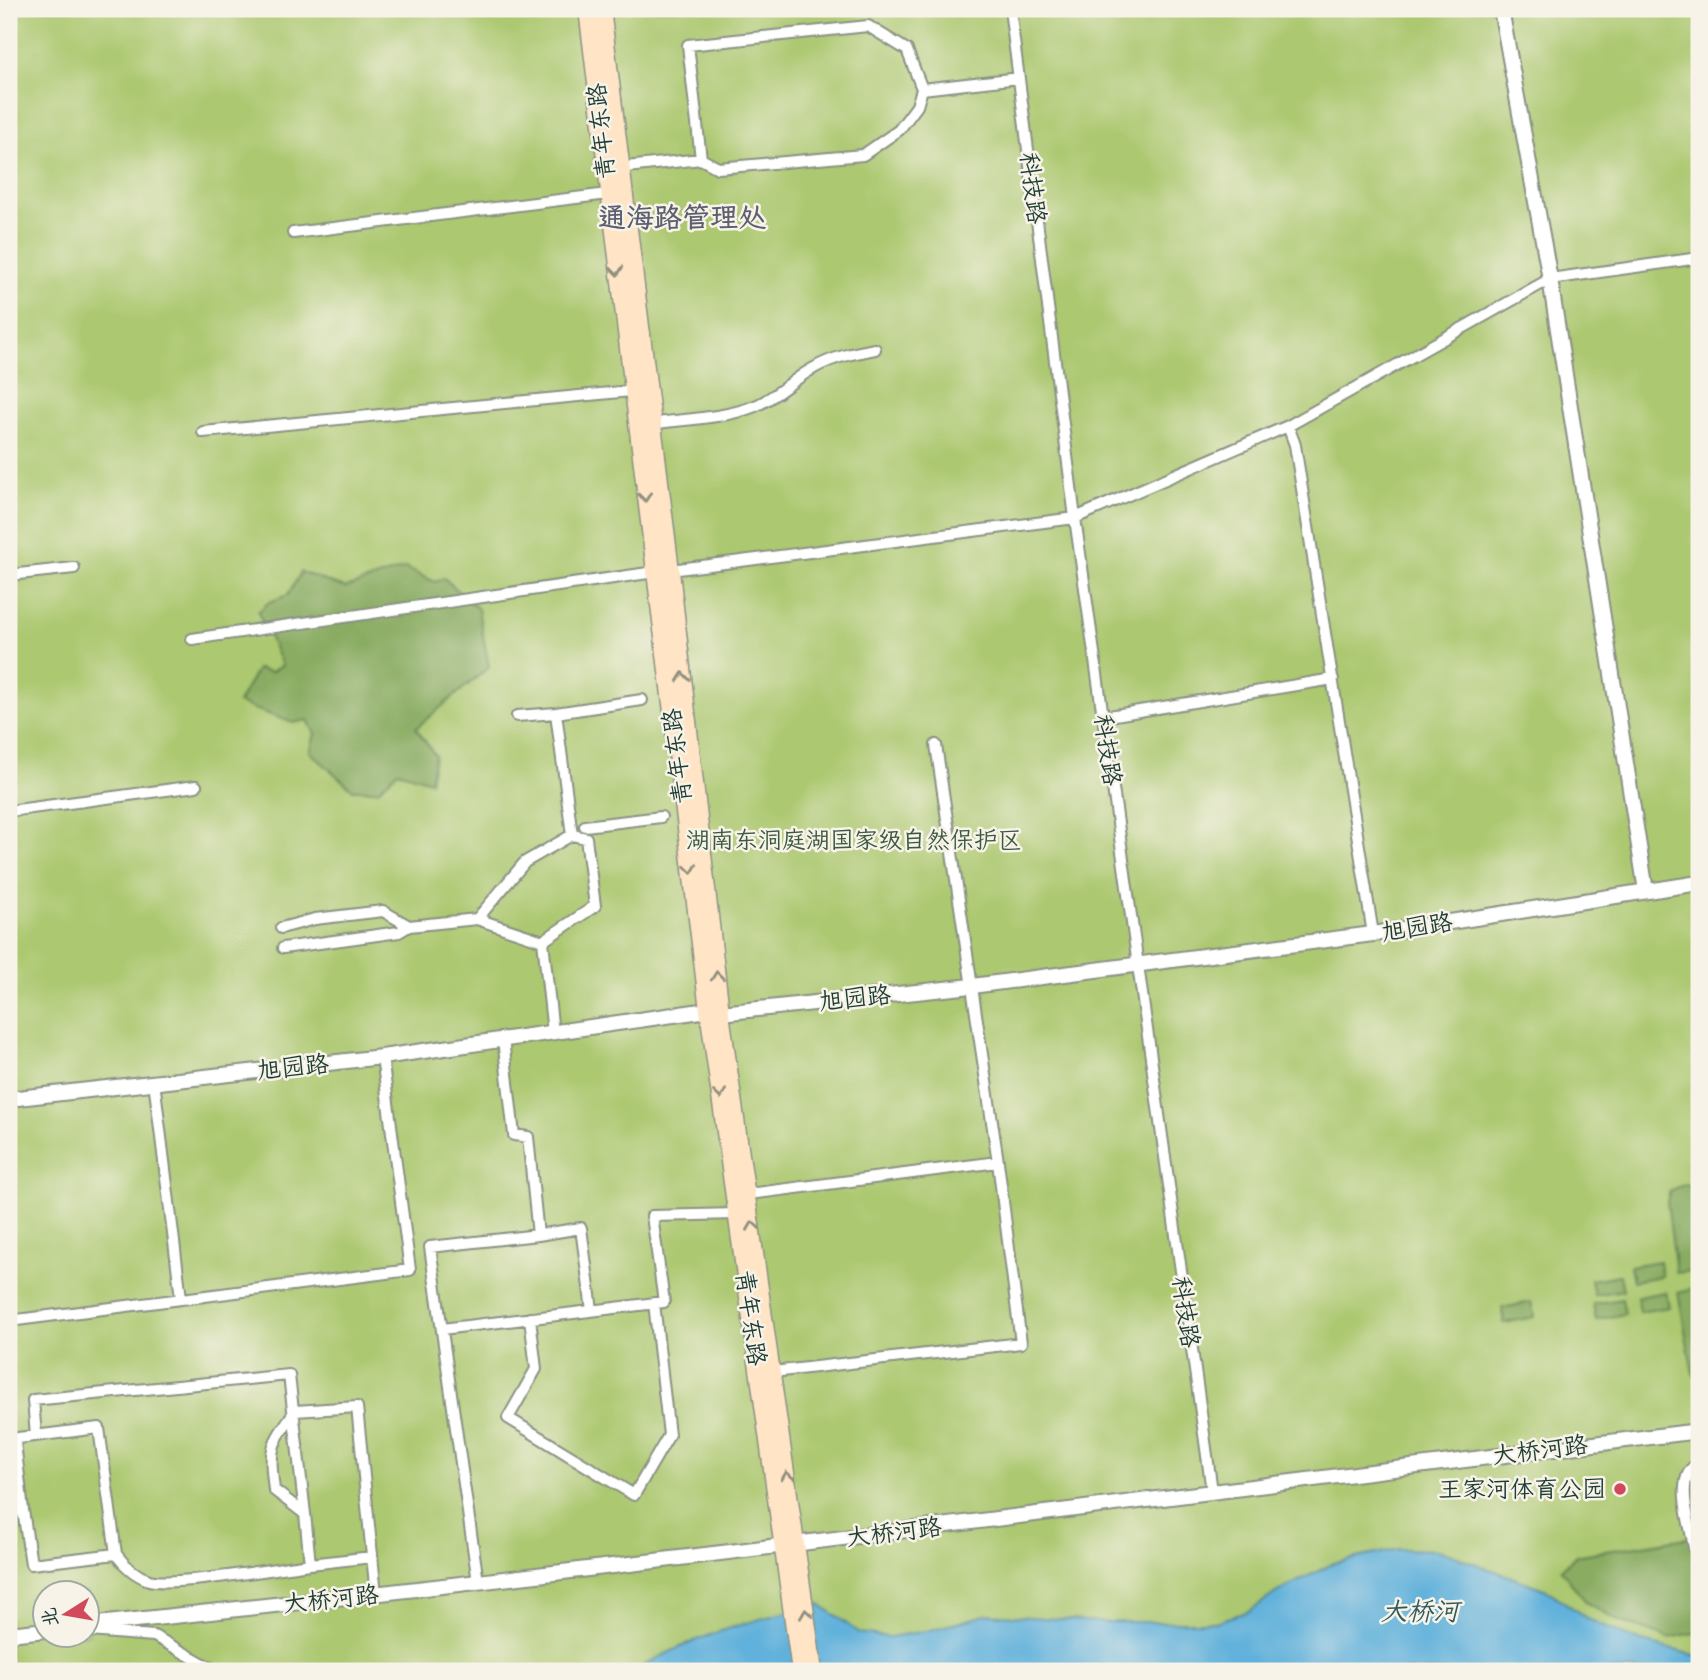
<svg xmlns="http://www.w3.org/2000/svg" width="1708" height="1680" font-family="'Playpen Sans','LXGW WenKai TC',sans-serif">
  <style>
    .green { fill: #acc86f; stroke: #668252; stroke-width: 2; fill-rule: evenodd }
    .forest { fill: #89ac62; stroke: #54744b; stroke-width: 2 }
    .water { fill: #61b1db; stroke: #407788; stroke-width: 2 }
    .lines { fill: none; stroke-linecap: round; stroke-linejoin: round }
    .minor-casing { stroke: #8a9284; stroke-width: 14 }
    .tertiary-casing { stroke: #8a9284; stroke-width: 18 }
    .secondary-casing { stroke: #8a9284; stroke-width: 19 }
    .minor { stroke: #fff; stroke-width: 10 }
    .tertiary { stroke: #fff; stroke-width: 14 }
    .secondary { stroke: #ffe4c6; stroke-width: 16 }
    .oneway { stroke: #8f907d }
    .poi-dot { fill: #d1495b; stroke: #f7f3e8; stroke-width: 2.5 }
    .labels { text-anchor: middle; stroke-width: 5; stroke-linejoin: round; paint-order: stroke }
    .street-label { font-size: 24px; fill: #1f3d34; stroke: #f7f3e8 }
    .park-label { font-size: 24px; fill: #3b5940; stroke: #f7f3e8 }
    .poi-label { font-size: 24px; fill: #1f3d34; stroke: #f7f3e8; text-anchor: end }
    .water-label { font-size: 26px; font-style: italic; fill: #305a5e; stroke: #f7f3e8 }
    .quarter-label { font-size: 28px; font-weight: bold; fill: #5d5f70; stroke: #f7f3e8 }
  </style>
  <rect width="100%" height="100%" fill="#f7f3e8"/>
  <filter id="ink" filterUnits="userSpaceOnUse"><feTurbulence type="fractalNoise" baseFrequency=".0143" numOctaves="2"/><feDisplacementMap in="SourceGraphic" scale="14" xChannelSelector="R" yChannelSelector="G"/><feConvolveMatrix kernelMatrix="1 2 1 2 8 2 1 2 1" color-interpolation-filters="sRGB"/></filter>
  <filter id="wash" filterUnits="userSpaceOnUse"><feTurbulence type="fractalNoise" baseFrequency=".00686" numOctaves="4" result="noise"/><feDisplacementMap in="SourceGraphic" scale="28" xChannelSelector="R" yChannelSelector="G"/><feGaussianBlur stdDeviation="1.57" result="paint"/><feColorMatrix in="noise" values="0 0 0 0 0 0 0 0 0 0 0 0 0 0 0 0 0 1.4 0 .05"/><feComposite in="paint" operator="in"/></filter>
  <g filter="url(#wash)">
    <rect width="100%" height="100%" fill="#f4e8d3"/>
    <path class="green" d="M9 9H1699V1671H9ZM46 1592H88V1634H46Z"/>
    <path class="forest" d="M405 568 435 582 444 578 478 609 489 667 416 728 435 755 430 781 398 771 378 790H353L310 752 315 734 308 720 293 723 238 703 257 669 271 672 282 665 258 612 269 602 288 595 301 572 345 588Z
      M1685 1184 1693 1188 1699 1208V1270L1676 1273 1667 1201 1670 1191Z
      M1659 1261 1662 1276 1633 1281 1630 1266Z
      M1620 1275 1623 1290 1594 1295 1591 1280Z
      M1699 1287V1380L1693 1373 1678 1292Z
      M1666 1292 1669 1307 1640 1312 1637 1297Z
      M1622 1299 1625 1314 1596 1320 1593 1304Z
      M1531 1302 1534 1317 1504 1323 1502 1308Z
      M1699 1536V1632L1669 1638 1619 1621 1587 1603 1561 1570 1575 1556Z"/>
    <path class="water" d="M1399 1549 1438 1550 1547 1590 1588 1619 1638 1641 1699 1656V1671H635C691 1636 756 1619 820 1604L859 1633 889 1637 927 1631 989 1614 1098 1622H1215L1249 1611 1279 1591 1334 1563Z"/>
  </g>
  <g filter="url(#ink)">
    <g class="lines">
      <g class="minor-casing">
        <path id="minor" d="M1010 9 1075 518 1212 1491
          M701 159 688 45 868 26 907 50 922 89
          M617 168 701 159 718 168 863 155 899 130 917 106 922 89 1019 78
          M293 233 608 194
          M649 424C683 419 723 419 755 406 777 397 793 379 814 368 833 357 854 353 875 349
          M1288 426 1295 445 1373 934
          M203 432 631 391
          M9 575 74 568
          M192 639 655 572 1075 518 1288 426 1550 279 1699 258
          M517 716 556 713
          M1103 717 1333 679
          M9 811 196 786
          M585 826 661 817
          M572 835 556 713 642 700
          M477 919 525 862 572 835 586 838 595 906 543 941
          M281 928 315 919 383 911 409 926
          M283 948 399 932 409 926 477 919 543 941 553 1033
          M154 1081 181 1298
          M749 1194 998 1162
          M538 1235 581 1228 592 1310
          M530 1318 536 1369 508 1418 634 1495 669 1435 654 1303
          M9 1321 410 1270 382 1057
          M442 1329 664 1302 652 1216 737 1214
          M773 1372 1021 1343 998 1162 936 745
          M36 1436 33 1400 289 1375 305 1514
          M9 1443H15L18 1438 99 1428 116 1554 31 1564 23 1510 9 1512
          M15 1443 23 1510
          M1694 1548C1691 1525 1672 1476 1699 1463
          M116 1554C124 1565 134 1575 149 1580 173 1587 278 1568 310 1564
          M372 1557 310 1564 305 1514 274 1490C269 1448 270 1446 295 1411L357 1407 376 1595
          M478 1582 430 1247 538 1235 528 1137 514 1135 503 1039
          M88 1631 154 1636 211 1668"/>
      </g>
      <g class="tertiary-casing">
        <path id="tertiary" d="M1501 9 1550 279 1646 891
          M9 1099 382 1057 708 1010 721 1013 972 986 1373 934 1699 883
          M88 1625C626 1569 1162 1497 1699 1431
          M9 1634 46 1630"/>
      </g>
      <g class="secondary-casing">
        <path id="secondary" d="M587 9 708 1010 800 1671
          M602 9 671 571 721 1013 814 1671"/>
      </g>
      <use href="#minor" class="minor"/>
      <use href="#tertiary" class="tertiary"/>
      <use href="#secondary" class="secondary"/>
    </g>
    <defs><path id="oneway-chevron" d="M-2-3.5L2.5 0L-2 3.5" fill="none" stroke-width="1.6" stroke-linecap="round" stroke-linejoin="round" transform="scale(1.75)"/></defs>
    <g class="oneway">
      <use href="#oneway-chevron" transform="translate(617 271) rotate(83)"/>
      <use href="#oneway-chevron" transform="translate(645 497) rotate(83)"/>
      <use href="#oneway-chevron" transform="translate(683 677) rotate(-96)"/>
      <use href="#oneway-chevron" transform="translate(691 869) rotate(83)"/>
      <use href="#oneway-chevron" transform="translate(717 976) rotate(-96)"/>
      <use href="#oneway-chevron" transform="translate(720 1094) rotate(82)"/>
      <use href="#oneway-chevron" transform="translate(753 1226) rotate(-98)"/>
      <use href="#oneway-chevron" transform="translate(787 1476) rotate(-98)"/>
      <use href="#oneway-chevron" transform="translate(806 1614) rotate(-98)"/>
    </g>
  </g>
  <circle class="poi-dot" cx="1620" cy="1489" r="7"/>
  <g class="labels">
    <g class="street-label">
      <text transform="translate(601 131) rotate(-96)" y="8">青年东路</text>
      <text transform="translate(1033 188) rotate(83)" y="8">科技路</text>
      <text transform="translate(1108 750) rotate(82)" y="8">科技路</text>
      <text transform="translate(677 756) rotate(-97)" y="8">青年东路</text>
      <text transform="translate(1417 927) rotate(-9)" y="8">旭园路</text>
      <text transform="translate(855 998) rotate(-6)" y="8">旭园路</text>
      <text transform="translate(293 1067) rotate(-6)" y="8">旭园路</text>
      <text transform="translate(1186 1312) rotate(82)" y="8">科技路</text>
      <text transform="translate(751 1318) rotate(82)" y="8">青年东路</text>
      <text transform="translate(1540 1450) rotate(-7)" y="8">大桥河路</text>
      <text transform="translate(894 1532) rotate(-7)" y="8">大桥河路</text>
      <text transform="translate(331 1599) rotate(-6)" y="8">大桥河路</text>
    </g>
    <g class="park-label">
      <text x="854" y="848">湖南东洞庭湖国家级自然保护区</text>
    </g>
    <g class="poi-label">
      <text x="1606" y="1497">王家河体育公园</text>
    </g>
    <g class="water-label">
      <text x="1420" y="1620">大桥河</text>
    </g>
    <g class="quarter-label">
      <text x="682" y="227">通海路管理处</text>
    </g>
  </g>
  <rect width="1708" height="1680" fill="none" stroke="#f7f3e8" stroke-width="35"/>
  <g transform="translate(66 1614) rotate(259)"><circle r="33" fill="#f7f3e8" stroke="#a1aaa0" stroke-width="2"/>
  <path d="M0-5L12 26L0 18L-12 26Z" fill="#d1495b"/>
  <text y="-10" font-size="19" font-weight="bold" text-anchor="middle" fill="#1f3d34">北</text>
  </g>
</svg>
